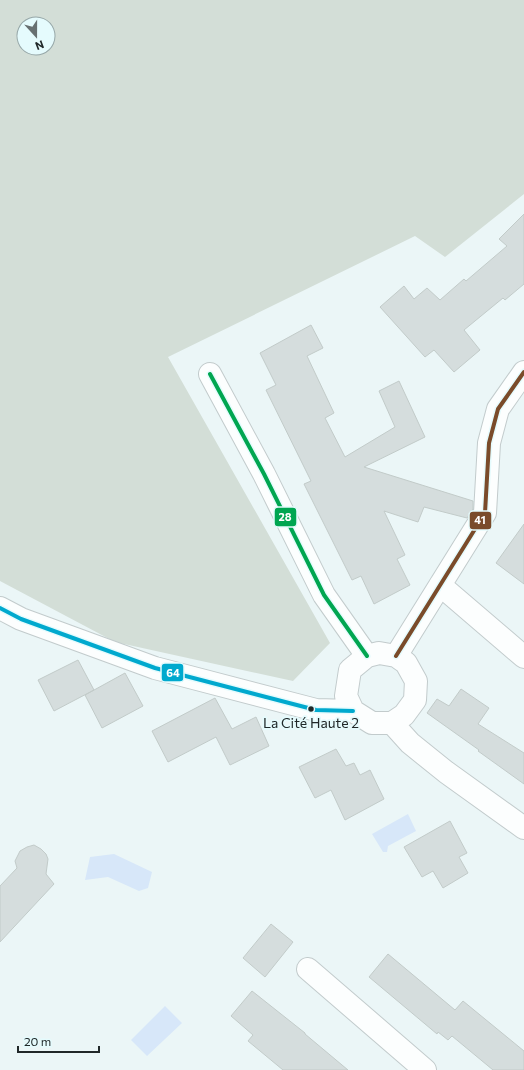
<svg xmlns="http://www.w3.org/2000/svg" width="524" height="1070" font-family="Commissioner,sans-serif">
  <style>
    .green { fill: #d3ded7; fill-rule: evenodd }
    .water { fill: #d7e7f9 }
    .building { fill: #d5dddd; stroke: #c2cbc9 }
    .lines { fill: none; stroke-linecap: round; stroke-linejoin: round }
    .street-casing { stroke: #c2cbcc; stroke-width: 24 }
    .street { stroke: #fcfefe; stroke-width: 22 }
    .bus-1-casing { stroke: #e5fbfd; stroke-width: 7 }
    .bus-2-casing { stroke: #e5fbfd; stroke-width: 7 }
    .bus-3-casing { stroke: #e5fbfd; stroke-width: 7 }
    .bus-1 { stroke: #00a651; stroke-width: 4 }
    .bus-2 { stroke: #00a9ce; stroke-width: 4 }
    .bus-3 { stroke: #7a4b2a; stroke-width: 4 }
    .bus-dot { fill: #202829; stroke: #e5fbfd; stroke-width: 1.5 }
    .labels { text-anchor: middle; stroke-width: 3.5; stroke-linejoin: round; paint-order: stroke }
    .bus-label { font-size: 14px; fill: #202829; stroke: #e5fbfd }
    .line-badge { stroke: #e5fbfd; stroke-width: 1.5 }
    .badge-label { font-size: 11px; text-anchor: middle; font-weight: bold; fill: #fff }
  </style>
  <rect width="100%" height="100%" fill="#ebf6f7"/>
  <path class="green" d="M0 0H524V194L445 257 415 236 168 357 330 643 293 681 115 642 0 581ZM24 24H48V48H24Z"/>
  <path class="water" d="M408 814 416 831 388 846 387 852H383L372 834Z
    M114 854 152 872 148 888 139 891 108 877 85 880 90 857Z
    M165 1006 182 1023 147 1056 131 1040Z"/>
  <path class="building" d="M524 214V284L505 300 503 298 464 330 480 350 454 372 434 350 425 357 380 307 404 286 414 299 427 288 440 300 464 279 466 281 507 246 499 239Z
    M311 325 323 348 307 356 334 413 325 418 345 457 395 427 379 391 399 381 425 437 364 467 473 501V509L467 518 424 507 418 522 384 511 405 555 397 559 410 585 374 604 361 576 352 580 304 484 311 481 266 390 276 385 260 353Z
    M524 524V584L496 563Z
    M78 660 94 690 54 711 38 680Z
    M125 673 143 706 102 728 85 695Z
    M461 689 489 708 478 724 524 753V784L478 751 479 750 427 713 437 699 449 706Z
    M215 698 232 729 256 717 269 746 230 765 216 737 168 762 152 731Z
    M336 749 346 766 354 763 360 775 370 770 384 799 345 820 331 790 315 798 299 767Z
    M450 821 467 853 459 857 468 873 443 888 433 871 422 877 404 847Z
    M34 845 41 849 46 854 48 859 46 874 54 884 0 942V886L17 868 15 861 20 851 27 847Z
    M271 924 293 942 265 977 243 958Z
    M388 954 455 1010 463 1001 524 1051V1070H493L452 1036 448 1040 438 1032 437 1034 369 977Z
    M252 991 305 1033V1034L348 1070H283L248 1041 253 1035 231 1016Z"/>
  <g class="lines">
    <g class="street-casing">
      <path id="street" d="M210 374 264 474 324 595 367 656
        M440 585 524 657
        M0 608 21 619 155 668 316 710 353 711
        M379 653 396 656 406 663 416 681 415 700 404 715 392 723H372L353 711 346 696 350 670 367 656Z
        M396 656 485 513 489 443 498 409 524 372
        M392 723 410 743 446 772 524 828
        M308 969 425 1070"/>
    </g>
    <use href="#street" class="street"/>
    <g class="bus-1-casing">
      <path id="bus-1" d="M210 374 264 474 324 595 367 656"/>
    </g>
    <g class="bus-2-casing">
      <path id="bus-2" d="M0 608 21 619 155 668 316 710 353 711"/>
    </g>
    <g class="bus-3-casing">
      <path id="bus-3" d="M396 656 485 513 489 443 498 409 524 372"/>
    </g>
    <use href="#bus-1" class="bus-1"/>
    <use href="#bus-2" class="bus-2"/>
    <use href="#bus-3" class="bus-3"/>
  </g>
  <circle class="bus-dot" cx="311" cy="709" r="3.5"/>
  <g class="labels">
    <g class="bus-label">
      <text x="311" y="728">La Cité Haute 2</text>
    </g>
  </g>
  <g class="line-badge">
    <rect x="274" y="507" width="23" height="20" rx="4" fill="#00a651"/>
    <rect x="469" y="511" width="23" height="19" rx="4" fill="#7a4b2a"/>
    <rect x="161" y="663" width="23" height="19" rx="4" fill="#00a9ce"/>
  </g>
  <g class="badge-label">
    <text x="285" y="521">28</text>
    <text x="480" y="524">41</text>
    <text x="173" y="677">64</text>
  </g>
  <g transform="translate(36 36) rotate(159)"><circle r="19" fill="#e5fbfd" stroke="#96a7a8"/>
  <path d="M0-3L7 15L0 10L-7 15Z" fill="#677071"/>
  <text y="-6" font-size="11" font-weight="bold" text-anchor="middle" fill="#202829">N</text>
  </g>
  <path d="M18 1046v6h81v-6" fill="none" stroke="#202829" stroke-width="2"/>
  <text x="24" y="1046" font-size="12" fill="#202829" stroke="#e5fbfd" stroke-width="3" paint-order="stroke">20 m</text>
</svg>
